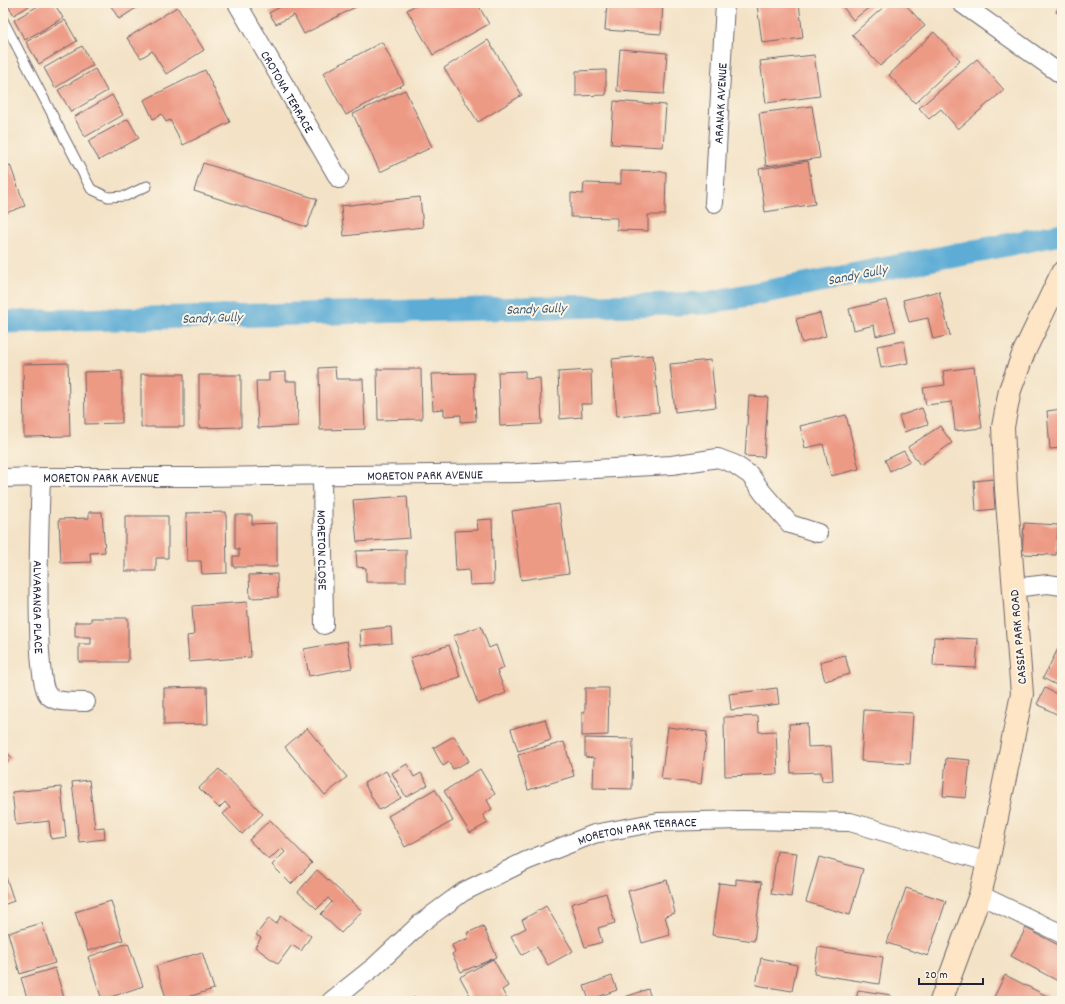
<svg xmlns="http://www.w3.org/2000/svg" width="1065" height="1004" font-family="Dekko,sans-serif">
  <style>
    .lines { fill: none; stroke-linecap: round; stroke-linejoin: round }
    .canal { stroke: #5cacd6; stroke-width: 23 }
    .building { fill: #ed9a85 }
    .lane-casing { stroke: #6b656c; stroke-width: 11 }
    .street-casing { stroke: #6b656c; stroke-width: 20 }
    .secondary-casing { stroke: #6b656c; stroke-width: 24 }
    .lane { stroke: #fff; stroke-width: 9 }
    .street { stroke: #fff; stroke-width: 18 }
    .secondary { stroke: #fde5c5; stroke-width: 22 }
    .labels { text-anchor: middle; stroke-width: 4; stroke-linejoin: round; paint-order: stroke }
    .street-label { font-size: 13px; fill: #22223b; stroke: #fcf5e5 }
    .water-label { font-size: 14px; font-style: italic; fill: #395979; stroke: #fcf5e5 }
  </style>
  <rect width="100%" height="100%" fill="#fcf5e5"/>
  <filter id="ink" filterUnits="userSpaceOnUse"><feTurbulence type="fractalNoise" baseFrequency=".025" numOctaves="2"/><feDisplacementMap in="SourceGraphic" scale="8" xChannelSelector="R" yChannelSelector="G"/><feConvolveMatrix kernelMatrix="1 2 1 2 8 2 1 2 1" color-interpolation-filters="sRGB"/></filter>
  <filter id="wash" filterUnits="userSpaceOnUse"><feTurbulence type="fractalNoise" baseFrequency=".012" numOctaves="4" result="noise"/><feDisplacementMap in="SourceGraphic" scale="16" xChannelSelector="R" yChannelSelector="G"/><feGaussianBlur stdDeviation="0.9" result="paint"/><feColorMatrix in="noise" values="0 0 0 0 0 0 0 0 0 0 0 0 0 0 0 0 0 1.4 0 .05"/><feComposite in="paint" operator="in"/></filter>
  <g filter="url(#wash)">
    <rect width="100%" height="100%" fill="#f3e2c6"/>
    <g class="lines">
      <path class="canal" d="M3 322 707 303 1062 234"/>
    </g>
    <g id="blocks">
      <path class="building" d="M6 3H34L14 15Z
        M43 3H54L63 18 25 40 14 20Z
        M109 3H144L119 19Z
        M283 3H363L304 34 294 15 276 24 269 13 284 5Z
        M419 3H477L489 24 433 55 407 10Z
        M607 3H663L661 34 605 30Z
        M768 3H799L803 38 762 43 757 4Z
        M840 3H875L853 20Z
        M888 3H904L925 26 880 66 852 35Z
        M1061 3H1062V16L1056 12Z
        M177 7 204 50 166 74 152 51 141 58 127 38Z
        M65 20 77 41 39 64 26 42Z
        M934 32 960 60 915 103 889 75Z
        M488 40 522 95 478 122 444 68Z
        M382 42 404 84 346 115 323 73Z
        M82 46 93 65 55 88 44 68Z
        M620 49 667 53 664 94 617 91Z
        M814 55 820 96 766 103 760 61Z
        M977 59 1004 90 958 129 941 109 929 119 919 108Z
        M95 69 107 91 71 112 58 90Z
        M205 70 230 122 183 145 170 120 166 122 162 114 153 119 144 100Z
        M606 70V95L576 96V71Z
        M405 90 432 147 380 172 353 114Z
        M112 95 123 115 85 137 74 117Z
        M614 101 666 105 663 147 611 144Z
        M812 106 820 158 766 166 759 113Z
        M128 119 139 138 99 160 88 141Z
        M808 161 815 204 765 212 759 169Z
        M203 163 317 199 307 227 194 191Z
        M10 165 25 206 3 214V168Z
        M621 171 666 172 665 215H648V231L617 230V218L571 217V193L583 194 584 183 621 184Z
        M420 197 423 227 344 236 341 206Z
        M939 291 950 335 933 339 928 318 909 322 903 300Z
        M887 300 896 331 876 336 874 325 854 330 849 309Z
        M820 313 826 336 802 343 796 319Z
        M904 341 908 363 881 368 877 346Z
        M653 355 659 412 617 416 612 359Z
        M711 360 716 407 675 412 670 364Z
        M68 363 70 436 24 437 23 364Z
        M335 367 336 379H363L365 429 320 430 319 368Z
        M974 367 982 428 955 431 952 402 926 405 923 388 945 385 943 371Z
        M377 369H421L422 419 378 420Z
        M591 370 592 404H581L582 417 560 419 558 372Z
        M122 371V423L85 424 84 372Z
        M525 371V379L540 378 542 424 500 426 498 372Z
        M286 372V381H297L298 426 258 428 256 381H269V373Z
        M474 373 476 421 461 422V415L444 416V409L433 410 431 374Z
        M141 374H184V427H141Z
        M199 375H241V427L199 428Z
        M749 396 768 397 764 457 745 456Z
        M922 408 928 424 904 432 899 416Z
        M1062 409V448L1050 449 1047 411Z
        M846 415 859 469 831 476 823 444 805 448 800 426Z
        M940 426 952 443 920 465 908 447Z
        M904 451 910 461 890 471 885 460Z
        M993 479 995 509 976 511 974 481Z
        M407 496 410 538 357 542 353 500Z
        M559 504 569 573 521 580 512 511Z
        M89 512H102L105 552 90 553 91 562 61 563 59 519 89 518Z
        M226 512 227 573 202 574 201 561H187L186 513Z
        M235 515H252V524L277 523V567H233V556H239V549H235Z
        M125 516H168V558H156V571H125Z
        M492 519 494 584 470 585 469 570 456 571 454 531 478 530 477 520Z
        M1024 523 1058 525 1056 555 1022 554Z
        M406 550V582H366V568L357 567 356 551Z
        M277 574 278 597 250 598 249 575Z
        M247 602 251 657 189 662 187 636 194 635 192 606Z
        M91 618H128V662H79V644H91V637H75V622H91Z
        M481 626 489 648 496 645 504 668 497 671 506 693 478 704 453 636Z
        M391 627 392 643 361 646 360 630Z
        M934 637 978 639 976 668 933 666Z
        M347 641 352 668 309 676 304 649Z
        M1062 641V688L1043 678Z
        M449 645 460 677 421 690 410 658Z
        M845 655 850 674 825 681 820 662Z
        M207 687 208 724 164 725V688Z
        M585 688H609L608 735 582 736V712H585Z
        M777 688 779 704 731 710 729 694Z
        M1045 688 1062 697V717L1037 704Z
        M864 710 913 713 910 764 861 761Z
        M758 716 759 732 776 731 778 774 725 776 724 717Z
        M545 719 551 740 518 751 511 729Z
        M807 723 808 747 831 746 833 780 822 781 821 772 791 773 789 724Z
        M668 727 707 732 701 784 661 779Z
        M307 728 347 777 325 795 285 747Z
        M454 736 469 761 453 769 449 762 443 766 433 748Z
        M585 738 633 739 632 789 593 788 594 758 585 757Z
        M564 742 574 776 528 790 518 755Z
        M3 748 12 758 3 766Z
        M946 758 970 760 966 798 943 796Z
        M407 764 414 777 421 773 428 785 406 797 392 773Z
        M219 769 263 814 242 834 223 814 230 808 225 802 219 808 199 788Z
        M480 769 495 794 487 800 492 809 483 815 488 823 470 833 444 791Z
        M386 771 401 798 379 810 364 783Z
        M89 780 95 828 104 827 105 839 79 842 72 782Z
        M61 787 66 837 51 839 49 821 16 825 12 792Z
        M435 789 453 821 405 847 388 816Z
        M270 820 312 863 291 884 272 865 285 852 281 848 269 860 249 840Z
        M777 851 797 853 791 897 771 894Z
        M819 857 863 869 850 915 806 902Z
        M3 868 14 901 3 905Z
        M317 870 362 911 341 933 321 914 332 902 328 898 317 909 298 892Z
        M736 879 762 882 754 941 712 935 719 883 736 885Z
        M667 880 675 913 665 916 670 935 642 943 628 891Z
        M906 888 946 901 928 956 887 943Z
        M606 893 615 923 598 928 602 942 585 947 571 904Z
        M111 901 123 940 88 951 75 912Z
        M546 906 573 951 548 965 537 947 522 955 511 936 526 928 522 920Z
        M281 916 311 936 301 951 292 945 278 964 255 947 261 938 256 935 269 918 276 924Z
        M42 923 55 963 20 974 8 933Z
        M483 926 497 957 461 972 452 954 455 952 452 945 469 938 467 933Z
        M1026 928 1062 947V974L1058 981 1011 956Z
        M128 943 143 986 102 1000 88 957Z
        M818 947 883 957 879 984 814 974Z
        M202 952 214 989 175 1001H167L156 966Z
        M761 958 797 965 792 991 756 985Z
        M493 959 508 986 502 990 508 1001H487L484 997 477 1001H473L460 977Z
        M55 968 65 1001H28L21 978Z
        M1005 975 1047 996 1044 1001H992Z
        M612 976 617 990 589 1000 584 986Z
        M648 989 652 1001H614Z
        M858 990 891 995 890 1001H856Z
        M5 995 7 1001H3V996Z
        M414 997 423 1001H413Z"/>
    </g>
  </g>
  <g filter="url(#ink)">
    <use href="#blocks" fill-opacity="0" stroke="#6b656c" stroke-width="1"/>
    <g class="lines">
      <g class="lane-casing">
        <path id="lane" d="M3 20 91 189 108 197 126 196 147 186"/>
      </g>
      <g class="street-casing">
        <g id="street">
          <path id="s1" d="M237 3 339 179"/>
          <path d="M961 3 1062 75"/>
          <path id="s2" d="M714 203 725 3"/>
          <path id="s3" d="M322 475 324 625"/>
          <path id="s4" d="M41 477C40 508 33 679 48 695 56 704 74 701 86 702"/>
          <path id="s5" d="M3 478 41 477H196L517 473 672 465 718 458 734 464 750 475 763 493 790 524 818 533"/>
          <path d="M1013 588 1048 584 1062 586"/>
          <path d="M980 895 1062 934"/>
          <path id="s6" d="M331 1001 375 966 421 923 463 892 526 861 594 834 658 822 742 820 850 822 988 862"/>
        </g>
      </g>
      <g class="secondary-casing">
        <path id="secondary" d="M941 1001 980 895 988 862 1022 694 1006 489 1003 427 1010 390 1024 352 1062 273"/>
      </g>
      <use href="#lane" class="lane"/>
      <use href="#street" class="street"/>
      <use href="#secondary" class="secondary"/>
    </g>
  </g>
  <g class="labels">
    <g class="street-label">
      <text dy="5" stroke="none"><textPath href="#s1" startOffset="102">CROTONA TERRACE</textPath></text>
      <text dy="5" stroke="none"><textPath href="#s2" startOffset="100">ARANAK AVENUE</textPath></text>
      <text dy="5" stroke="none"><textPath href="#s5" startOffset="422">MORETON PARK AVENUE</textPath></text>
      <text dy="5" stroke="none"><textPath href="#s5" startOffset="98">MORETON PARK AVENUE</textPath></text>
      <text dy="5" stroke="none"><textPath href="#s3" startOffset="75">MORETON CLOSE</textPath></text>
      <text dy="5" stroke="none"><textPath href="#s4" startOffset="130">ALVARANGA PLACE</textPath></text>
      <text transform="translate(1017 637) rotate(-95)" y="5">CASSIA PARK ROAD</text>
      <text dy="5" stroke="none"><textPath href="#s6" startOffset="358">MORETON PARK TERRACE</textPath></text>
    </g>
    <g class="water-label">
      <text transform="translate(857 274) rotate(-11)" y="5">Sandy Gully</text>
      <text transform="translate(536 308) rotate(-2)" y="5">Sandy Gully</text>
      <text transform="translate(212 317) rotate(-2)" y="5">Sandy Gully</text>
    </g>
  </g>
  <rect width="1065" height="1004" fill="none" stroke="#fcf5e5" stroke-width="16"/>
  <path d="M919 978v6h64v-6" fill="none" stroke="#22223b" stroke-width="2"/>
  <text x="925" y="978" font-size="12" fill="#22223b" stroke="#fcf5e5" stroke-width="3" paint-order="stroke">20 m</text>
</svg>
